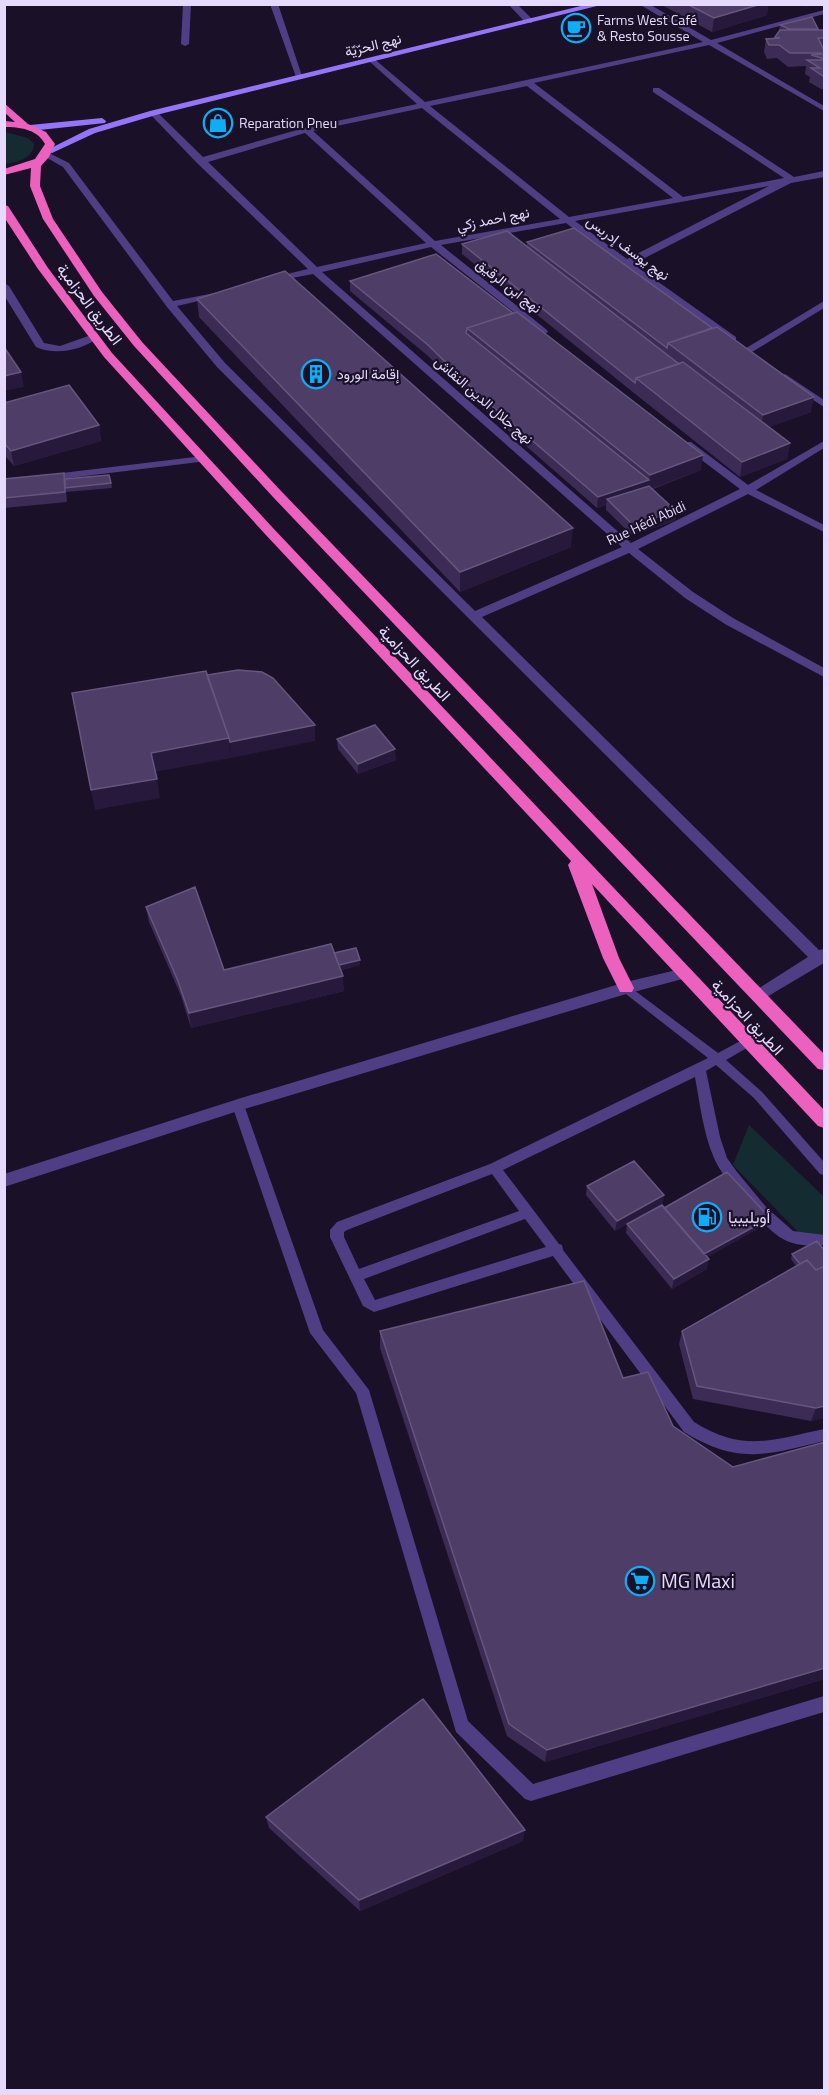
<svg xmlns="http://www.w3.org/2000/svg" width="829" height="2095" font-family="'Titillium Web',Vazirmatn,sans-serif">
  <style>
    .green { fill: #142c31 }
    .lines { fill: none; stroke-linecap: round; stroke-linejoin: round }
    .service { fill: #503e84; fill-rule: evenodd }
    .minor { fill: #503e84; fill-rule: evenodd }
    .tertiary { fill: #503e84; fill-rule: evenodd }
    .secondary { fill: #9475f9; fill-rule: evenodd }
    .trunk { fill: #ec60be; fill-rule: evenodd }
    .wall { fill: #3c2b55 }
    .shaded-wall { fill: #27193b }
    .building { fill: #4e3e67; stroke: #66567e; stroke-width: 1.5 }
    .labels { text-anchor: middle; stroke-width: 4.5; stroke-linejoin: round; paint-order: stroke }
    .far-poi-label { font-size: 14px; fill: #e5d9fd; stroke: #1a1128; text-anchor: start }
    .far-street-label { font-size: 14px; fill: #e5d9fd; stroke: #1a1128 }
    .street-label { font-size: 16px; fill: #e5d9fd; stroke: #1a1128 }
    .poi-label { font-size: 16px; fill: #e5d9fd; stroke: #1a1128; text-anchor: start }
    .near-poi-label { font-size: 20px; fill: #e5d9fd; stroke: #1a1128; text-anchor: start }
  </style>
  <rect width="100%" height="100%" fill="#1a1128"/>
  <path class="green" d="M5 132 28 138 34 144C33 159 17 162 5 164Z
    M749 1125 824 1197V1235L802 1236 733 1165Z"/>
  <g class="lines">
    <path class="service" d="M626 984 718 1053 744 1039H752L754 1042 752 1045 726 1060 762 1092 824 1162V1175L820 1174 754 1098 716 1065 706 1071 720 1137 727 1158 737 1172 767 1208 793 1231 824 1235V1245C811 1246 795 1246 783 1239 763 1228 723 1179 714 1158 703 1132 700 1104 695 1077L503 1170 559 1244 562 1245 563 1250 694 1422C744 1453 771 1440 824 1429V1441C767 1455 738 1465 684 1432L553 1256 374 1312 363 1306 330 1237V1230L337 1222 490 1164 708 1058 622 991 620 988ZM492 1174 519 1211 359 1269 344 1237V1232L347 1230ZM525 1219 546 1247 375 1300 364 1279Z
      M238 1100 242 1102 244 1105 323 1330 369 1390 468 1721 533 1784 824 1696V1712L531 1801 525 1799 456 1732 356 1393 310 1333 232 1105 234 1102Z"/>
    <path class="minor" d="M183 4H191L189 44 185 46 181 44Z
      M270 4H278L303 79 296 77Z
      M508 4H517L532 19V23H526Z
      M639 4H649L711 40 824 10V14L717 43 824 106V111L709 45 534 83 683 197 784 178 653 92V88H659L794 177 824 171V177L791 183 633 264 736 337V341H728L622 266 566 223 441 245 547 330 548 332 543 335 431 247 322 272 631 543 740 489 683 446V442H691L748 485 824 441V448L756 490 824 525V532L748 494 638 549 693 592 733 618 824 668V677L725 624 685 598 629 553 482 617 819 950 824 949V963L758 1002 753 1000 751 996 753 992 808 957 217 367 167 307 63 167 42 155 49 153 69 163 173 301 220 292V296L177 306 225 363 475 611 622 547 313 274 266 283V279L308 269 197 163 149 113 156 111 203 157 304 128 417 104 369 61 368 59 372 57 425 102 703 42ZM527 86 673 198 569 217 430 106ZM422 108 560 219 435 241 313 131ZM305 133 426 243 317 267 208 162ZM769 186 627 259 575 221Z
      M4 283 9 286 44 343 60 346 94 334 99 337C83 350 56 356 36 347L4 295Z
      M824 301V308L752 352 743 350Z
      M785 374 824 400V407L781 379 780 377Z
      M203 456 207 457V461L4 486V480Z"/>
    <path class="tertiary" d="M685 968 690 969 692 973 690 977 626 994 238 1111 4 1187V1174L238 1099 626 982Z"/>
    <path class="secondary" d="M589 4H605L156 115 95 133 52 153 45 151 89 129 150 111Z
      M102 118 106 121 105 123 30 131 26 128 30 125Z"/>
    <path class="trunk" d="M4 103 28 124 46 132 55 144 49 157 41 166 40 186 53 219 102 292 142 342 281 491 824 1054V1070L818 1069 273 497 134 346 94 296 43 219 30 186 31 168 4 175V169L35 159 45 144C37 129 20 127 4 127V121L15 122 4 112Z
      M4 205 8 206 48 268 112 353 273 528 824 1110V1128L818 1126 592 884 619 958 634 988 632 992H620L603 958 568 865 571 861 265 534 104 357 38 269 4 217Z"/>
  </g>
  <path class="wall" d="M660 4H768L767 15 712 32Z
    M780 25 817 30H825V51H823L825 59V89H821L809 82 810 77 805 74 806 66 788 67 777 58 767 59 764 52 766 39H774L775 37 779 32Z
    M527 242 811 412 769 427 790 443 787 459 740 477 634 393 462 254V244L527 246Z
    M436 254 701 470 653 489 676 511 675 521 632 535 606 510V505L597 508 478 404 428 356 350 291V281Z
    M197 299 571 547 460 592 199 317Z
    M4 403 99 425 101 441 14 466 4 455Z
    M4 479H65L111 483 112 488 66 492 67 502 4 508Z
    M337 739 396 760 358 774 338 749Z
    M146 907 224 970 334 953 360 965 341 970 344 991 191 1028 181 996 149 922Z
    M587 1186 664 1195 662 1205 664 1208 770 1218 768 1223 707 1257V1269L672 1289 626 1233 627 1224 615 1231 586 1195Z
    M817 1241 825 1418 811 1421 693 1399 679 1344 682 1331 796 1266 791 1259 792 1254Z
    M380 1331 623 1378 673 1426 733 1467 825 1442V1679L545 1762 507 1736 380 1348Z
    M266 1817 523 1841 360 1911 269 1828Z"/>
  <path class="shaded-wall" d="M761 4H768L767 15 712 32 714 18Z
    M805 4H815L805 7Z
    M21 372 24 387 4 391V376Z
    M814 397 811 412 761 430 763 415Z
    M99 425 101 441 14 466 11 451Z
    M790 443 787 459 740 477 742 462Z
    M703 455 701 470 648 490 607 499 606 505 597 508 598 497 649 480 650 475Z
    M676 511 675 521 632 535 633 525Z
    M573 528 571 547 460 592V572Z
    M315 725V741L231 758 230 742Z
    M229 738 231 758 154 772 151 753Z
    M395 749 396 760 358 774V764Z
    M157 779 160 798 95 810 91 790Z
    M360 960V965L336 971V966Z
    M343 976 344 991 191 1028 189 1013Z
    M664 1195 662 1205 615 1231 617 1221Z
    M770 1218 768 1223 700 1261 701 1256Z
    M709 1259 707 1269 672 1289 674 1279Z
    M825 1406V1418L811 1421 816 1408Z
    M825 1668V1679L545 1762 547 1750Z
    M525 1830 523 1841 360 1911 359 1900Z"/>
  <path class="building" d="M687 4H761L714 18Z
    M812 17 818 29H789L780 25Z
    M780 30H825V38H818L825 52V59L811 55 822 54 821 53H790L779 45H769L766 39 780 38 775 37Z
    M807 60H825V76H823L811 68H820Z
    M574 228 712 328 668 343 667 348 527 242Z
    M507 231 679 364 636 378 635 383 462 244Z
    M436 254 513 313 467 328 466 333 649 480 598 497 478 394 428 345 350 281Z
    M285 271 573 528 460 572 197 299Z
    M517 312 703 455 650 475 467 328Z
    M717 327 814 397 763 415 668 343Z
    M4 347 21 372 4 376Z
    M683 362 790 443 742 462 636 378Z
    M69 385 99 425 11 451 4 443V403Z
    M64 473 65 492 4 498V479Z
    M109 475 111 483 65 488V479Z
    M649 486 676 511 633 525 607 499Z
    M238 670 262 672 273 678 315 725 230 742 229 738 207 675Z
    M206 671 229 738 151 753 157 779 91 790 72 693Z
    M375 725 395 749 358 764 337 739Z
    M195 887 224 970 331 944 343 976 189 1013 178 981 146 907Z
    M356 948 360 960 339 965 334 953Z
    M634 1161 664 1195 617 1221 587 1186Z
    M727 1172 770 1218 704 1254 664 1208Z
    M662 1205 709 1259 674 1279 627 1224Z
    M817 1241 825 1251V1266L816 1270 807 1260 800 1264 792 1254Z
    M807 1260 816 1270 825 1266V1406L816 1408 697 1386 682 1331Z
    M584 1281 623 1378 648 1372 673 1426 733 1467 825 1442V1668L547 1750 509 1724 380 1331Z
    M423 1699 525 1830 359 1900 266 1817Z"/>
  <defs>
    <g id="cafe-ring" transform="scale(1.5)"><circle r="9.5" fill="#1a1128" stroke="#0eadf5" stroke-width="1.5"/><path d="M-5.5-4.5H6V0H3Q3 3.5 0 3.5H-2.5Q-5.5 3.5-5.5 0ZM3-3.2v2h1.7v-2ZM-6 4.5H4V6H-6Z" fill="#0eadf5"/></g>
    <g id="shop-ring" transform="scale(1.5)"><circle r="9.5" fill="#1a1128" stroke="#0eadf5" stroke-width="1.5"/><path d="M-5-2.5h2.3a2.7 3.5 0 0 1 5.4 0H5L5.5 6h-11ZM-1.5-2.5h3a1.5 2.3 0 0 0-3 0Z" fill="#0eadf5"/></g>
    <g id="building-ring" transform="scale(1.5)"><circle r="9.5" fill="#1a1128" stroke="#0eadf5" stroke-width="1.5"/><path d="M-4-6H4V6H1V3H-1V6H-4ZM-2.5-4.3h1.7v1.8h-1.7ZM.8-4.3h1.7v1.8H.8ZM-2.5-1h1.7V.8h-1.7ZM.8-1h1.7V.8H.8Z" fill="#0eadf5"/></g>
    <g id="fuel-ring" transform="scale(1.5)"><circle r="9.5" fill="#1a1128" stroke="#0eadf5" stroke-width="1.5"/><path d="M-5.5-6h7V0h2V4h1.3V-2.5L3-4.5l.8-.8L6-3V5H2.5V1h-1V6h-7ZM-4.2-4.7v3.2H.2V-4.7Z" fill="#0eadf5"/></g>
    <g id="supermarket-ring" transform="scale(1.5)"><circle r="9.5" fill="#1a1128" stroke="#0eadf5" stroke-width="1.5"/><path d="M-6-5.5h2.5l.6 2H6L4.5 2H-2.5L-4.4-4H-6ZM-1.5 3.2a1.3 1.3 0 1 0 .1 0ZM3 3.2a1.3 1.3 0 1 0 .1 0Z" fill="#0eadf5"/></g>
  </defs>
  <g fill-rule="evenodd">
    <use href="#cafe-ring" x="576" y="28"/>
    <use href="#shop-ring" x="218" y="123"/>
    <use href="#building-ring" x="316" y="374"/>
    <use href="#fuel-ring" x="707" y="1217"/>
    <use href="#supermarket-ring" x="640" y="1581"/>
  </g>
  <g class="labels">
    <g class="far-poi-label">
      <text x="597" y="25">Farms West Café<tspan x="597" dy="16">&amp; Resto Sousse</tspan></text>
      <text x="239" y="128">Reparation Pneu</text>
      <text x="337" y="379">إقامة الورود</text>
    </g>
    <g class="far-street-label">
      <text transform="translate(373 45) rotate(-14)" y="5">نهج الحرّيّة</text>
      <text transform="translate(493 219) rotate(-11)" y="5">نهج احمد زكي</text>
      <text transform="translate(628 248) rotate(36)" y="5">نهج يوسف إدريس</text>
      <text transform="translate(509 286) rotate(38)" y="5">نهج ابن الرقيق</text>
      <text transform="translate(484 400) rotate(41)" y="5">نهج جلال الدين النقاش</text>
      <text transform="translate(646 523) rotate(-25)" y="5">Rue Hédi Abidi</text>
    </g>
    <g class="street-label">
      <text transform="translate(90 304) rotate(53)" y="6">الطريق الحزامية</text>
      <text transform="translate(415 663) rotate(47)" y="6">الطريق الحزامية</text>
      <text transform="translate(748 1017) rotate(47)" y="6">الطريق الحزامية</text>
    </g>
    <g class="poi-label">
      <text x="728" y="1223">أويليبيا</text>
    </g>
    <g class="near-poi-label">
      <text x="661" y="1588">MG Maxi</text>
    </g>
  </g>
  <rect width="829" height="2095" fill="none" stroke="#e5d9fd" stroke-width="12"/>
</svg>
